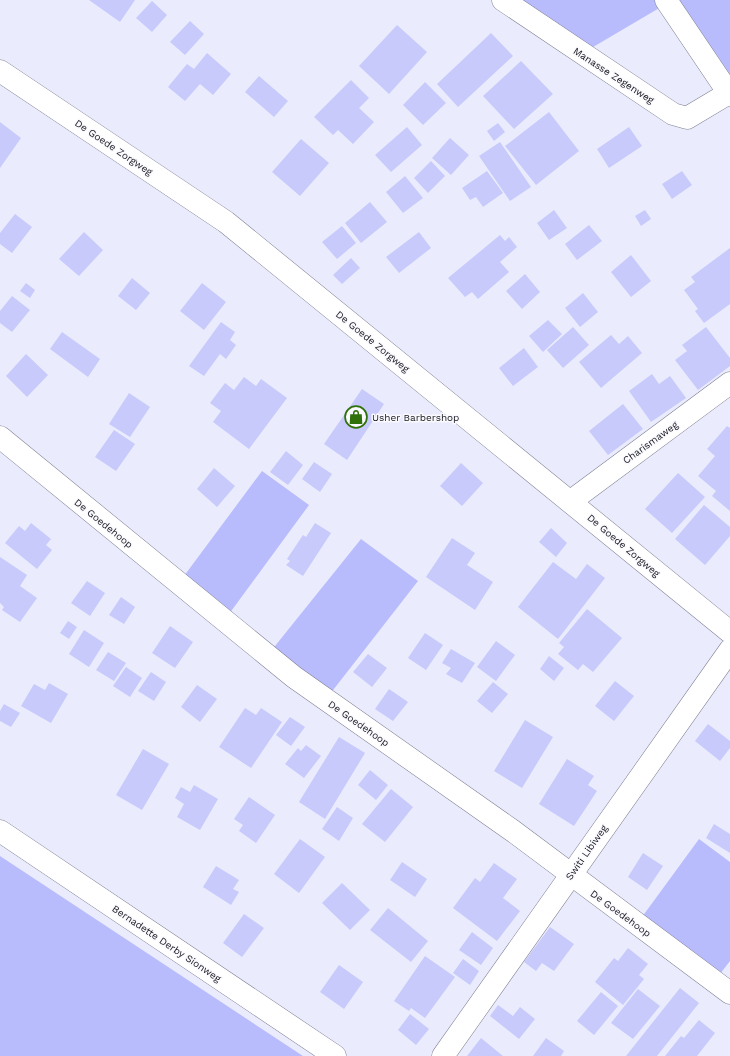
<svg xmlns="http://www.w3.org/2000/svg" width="730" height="1056" font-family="'Work Sans',sans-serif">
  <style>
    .green { fill: #b8bcfc }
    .building { fill: #c7cafb }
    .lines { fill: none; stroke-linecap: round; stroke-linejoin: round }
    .minor-casing { stroke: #7e7f92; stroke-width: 23 }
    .minor { stroke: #fff; stroke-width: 22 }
    .labels { text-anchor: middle; stroke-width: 3; stroke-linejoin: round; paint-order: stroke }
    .street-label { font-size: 10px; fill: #16171e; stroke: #fafafe }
    .poi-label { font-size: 10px; fill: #16171e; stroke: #fafafe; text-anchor: start }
  </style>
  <rect width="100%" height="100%" fill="#eaecfd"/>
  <path class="green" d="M513 0H656L661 7 588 50Z
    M677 0H730V75Z
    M262 471 309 505 229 614 184 576Z
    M361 539 418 581 330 694 271 651Z
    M699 839 730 862V961L720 974 642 917Z
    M0 856 303 1056H0Z"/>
  <path class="building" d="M89 0H135L120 22Z
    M152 1 167 15 152 32 136 18Z
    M190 21 204 34 185 55 170 42Z
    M397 25 427 52 389 94 359 66Z
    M491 33 513 56 458 107 437 84Z
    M207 53 231 74 213 95 200 84 185 101 168 87 187 64 194 69Z
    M521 61 553 94 514 129 483 96Z
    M259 76 288 101 274 117 245 92Z
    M351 80 369 98 359 108 374 122 353 144 338 130 333 135 314 117Z
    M425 82 446 103 423 125 403 105Z
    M549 112 579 151 536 185 505 146Z
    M0 122 21 138 0 168Z
    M498 123 505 132 494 141 487 131Z
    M407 127 422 145 391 172 375 155Z
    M629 127 642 146 609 168 597 149Z
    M450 138 469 155 451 175 432 158Z
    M301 139 329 163 300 196 272 172Z
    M500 142 531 187 510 201 479 156Z
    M431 161 445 176 428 193 414 178Z
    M487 171 503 193 483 207 476 197 470 200 462 188Z
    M682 171 692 185 672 199 662 184Z
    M405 176 423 198 403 213 386 192Z
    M370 202 387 222 361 243 345 223Z
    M554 210 567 228 549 240 537 223Z
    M645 210 651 219 641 226 635 216Z
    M15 214 32 227 12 253 0 244V233Z
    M589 225 602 241 577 260 565 244Z
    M342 226 356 243 337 259 322 242Z
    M84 232 103 250 79 276 59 259Z
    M419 232 431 248 399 273 386 257Z
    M500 235 505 241 509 237 517 247 500 262 509 272 478 299 472 292 465 297 448 278Z
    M730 248V304L704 323 695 311 698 309 684 290 695 282 691 277Z
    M631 255 651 281 631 297 611 272Z
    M351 258 360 268 342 284 333 275Z
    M525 274 540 292 522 309 506 291Z
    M132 278 150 293 136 310 118 296Z
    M26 283 35 290 30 298 20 291Z
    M202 283 226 302 204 330 180 311Z
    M583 293 598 312 580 327 565 308Z
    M12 296 30 310 12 332 0 323V311Z
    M548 320 562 334 543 352 529 336Z
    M221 322 235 332 230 340 236 345 226 359 220 354 204 376 189 366Z
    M573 327 589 345 563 368 547 350Z
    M706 327 730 358V366L698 390 675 360 687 351 682 345Z
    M62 332 100 359 88 377 50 349Z
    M611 335 619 344 628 336 642 353 601 388 579 362Z
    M524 348 538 367 513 386 499 368Z
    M26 354 48 375 27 397 6 376Z
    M652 374 659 384 670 376 686 398 651 422 629 391Z
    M244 377 256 386 261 379 287 398 249 449 213 422 221 411 210 403 225 383 234 390Z
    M362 389 384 404 347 460 324 444Z
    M129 393 150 407 130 437 109 424Z
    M623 404 643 429 608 455 589 431Z
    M727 426 730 428V511L712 496 716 491 698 476 715 456 707 449Z
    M114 430 135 444 116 471 95 457Z
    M286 451 303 465 288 485 270 472Z
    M314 462 332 474 320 492 302 479Z
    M461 463 483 483 462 506 440 486Z
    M214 468 235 486 217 507 197 489Z
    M678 473 705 497 672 533 645 509Z
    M704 505 730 527V536L705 565 675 539Z
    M31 523 51 539 46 545 52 550 37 569 5 543 19 526 25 531Z
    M315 523 331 533 303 576 286 565 290 561 287 559 303 535 306 537Z
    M551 528 567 543 556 557 539 542Z
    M452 538 475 553 467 565 493 582 475 610 426 577Z
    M0 557 27 575 20 586 37 598 20 622 2 610 4 607 0 603Z
    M553 562 576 579 587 564 605 578 558 639 518 607Z
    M87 581 105 593 90 616 71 603Z
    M121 597 135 607 124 624 109 615Z
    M587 609 622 638 593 672 583 664 578 670 558 654 564 647 559 643Z
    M68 621 77 627 69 639 60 633Z
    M170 626 193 642 175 668 152 653Z
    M84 630 104 643 89 667 69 654Z
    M425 633 443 645 426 670 408 658Z
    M496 641 515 655 496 681 477 667Z
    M451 649 475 663 462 683 446 674 451 668 442 663Z
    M108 652 126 663 114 681 96 670Z
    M368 654 387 668 372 687 353 672Z
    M549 656 564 668 554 681 540 669Z
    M126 667 142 678 130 697 113 686Z
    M151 672 166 682 154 701 138 691Z
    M615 681 634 696 614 721 595 706Z
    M493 682 508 694 492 713 477 701Z
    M49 683 68 694 51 723 21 706 34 684 45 690Z
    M197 685 217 699 200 722 181 707Z
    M389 689 408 702 393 721 375 709Z
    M4 704 20 713 11 727 0 721V711Z
    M245 708 256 715 261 708 282 722 251 768 219 747Z
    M290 717 305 727 291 746 276 735Z
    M525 720 553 737 522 788 494 771Z
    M708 724 730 741V748L720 761 695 741Z
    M339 737 365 753 325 819 299 802Z
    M306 745 321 756 304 778 285 764 298 748 301 751Z
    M143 749 169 764 142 810 116 795Z
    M567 759 594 776 588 785 597 791 574 826 539 804Z
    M370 770 388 785 376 800 358 785Z
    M194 785 218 799 200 830 177 817 184 804 175 798 181 787 190 792Z
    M391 789 413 807 385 842 362 824Z
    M249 797 275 815 256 843 239 831 243 825 234 819Z
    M337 807 353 818 339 841 322 829Z
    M714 824 730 834V853L706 838Z
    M300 839 325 857 299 893 274 874Z
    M643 853 663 866 647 890 628 877Z
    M402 862 427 879 415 897 390 880Z
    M494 863 517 879 503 898 520 911 497 941 453 908 475 878 480 882Z
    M216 866 239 880 233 889 239 892 231 905 203 887Z
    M342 883 370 910 350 930 322 903Z
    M388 908 428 941 411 962 370 930Z
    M244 914 264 928 242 957 223 943Z
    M550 927 574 944 554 971 542 963 536 971 524 962Z
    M472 932 493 948 481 965 459 950Z
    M628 948 648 964 639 975 644 979 623 1005 595 982 614 958 618 961Z
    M425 956 455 977 425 1018 411 1008 409 1011 394 1001Z
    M463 959 479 971 470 985 453 973Z
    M339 965 363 982 344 1009 320 992Z
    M680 988 699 1003 657 1056H626Z
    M638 989 660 1006 633 1039 611 1023Z
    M601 992 618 1006 594 1035 577 1021Z
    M498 1005 513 1016 520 1007 535 1019 519 1039 490 1016Z
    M410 1014 429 1029 416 1045 398 1030Z
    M699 1020 715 1033 697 1056H665L681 1036 684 1038Z
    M481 1038 503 1056H467Z
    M546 1038 564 1051 561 1056H533Z"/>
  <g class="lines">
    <g class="minor-casing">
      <path id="minor" d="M503 0 673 114 687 118 729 93
        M666 0 730 95
        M0 71 226 222 730 632
        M0 437 294 677 513 831 730 993
        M571 501 730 383
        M0 831 335 1056
        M443 1056 730 650"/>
    </g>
    <use href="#minor" class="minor"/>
  </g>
  <defs>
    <g id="shop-ring" transform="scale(1.15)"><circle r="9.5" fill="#fafafe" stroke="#30710a" stroke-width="1.5"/><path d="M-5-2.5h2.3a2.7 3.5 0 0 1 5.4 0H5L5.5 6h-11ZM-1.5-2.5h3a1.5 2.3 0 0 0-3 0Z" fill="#30710a"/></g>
  </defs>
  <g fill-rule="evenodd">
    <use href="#shop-ring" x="356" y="417"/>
  </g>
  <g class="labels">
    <g class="street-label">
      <text transform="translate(614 75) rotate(33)" y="4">Manasse Zegenweg</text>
      <text transform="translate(114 147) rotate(34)" y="4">De Goede Zorgweg</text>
      <text transform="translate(373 341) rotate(39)" y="4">De Goede Zorgweg</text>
      <text transform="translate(650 442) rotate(-36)" y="4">Charismaweg</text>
      <text transform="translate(104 523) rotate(39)" y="4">De Goedehoop</text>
      <text transform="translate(624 545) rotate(40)" y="4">De Goede Zorgweg</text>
      <text transform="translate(359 723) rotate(35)" y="4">De Goedehoop</text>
      <text transform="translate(586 852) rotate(-55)" y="4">Switi Libiweg</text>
      <text transform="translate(621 913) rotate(36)" y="4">De Goedehoop</text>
      <text transform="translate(167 943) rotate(34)" y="4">Bernadette Derby Sionweg</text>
    </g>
    <g class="poi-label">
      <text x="372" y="421">Usher Barbershop</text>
    </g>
  </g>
</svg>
